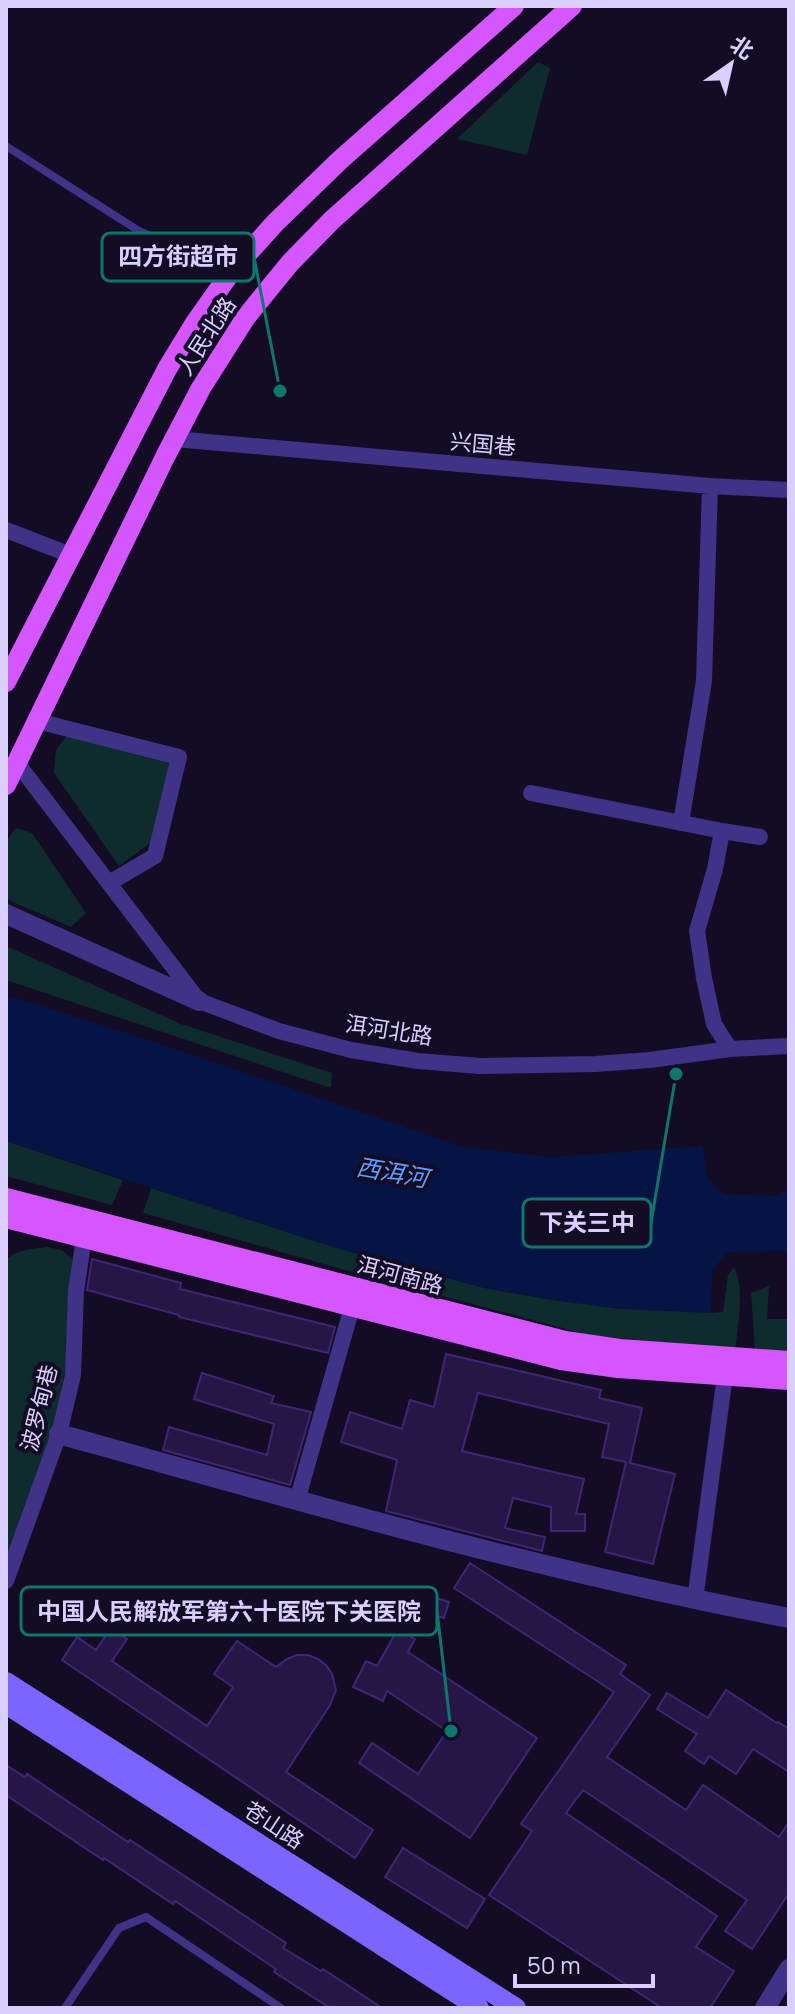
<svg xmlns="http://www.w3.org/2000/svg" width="795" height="2014" font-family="Manrope,'Noto Sans SC',sans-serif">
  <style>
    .green { fill: #0e2b2e }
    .water { fill: #051444 }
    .building { fill: #261646; stroke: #3f2675; stroke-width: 2 }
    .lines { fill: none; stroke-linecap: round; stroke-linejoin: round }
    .service { stroke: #403287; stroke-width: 8 }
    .minor { stroke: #403287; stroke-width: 16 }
    .tertiary { stroke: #403287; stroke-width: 20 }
    .secondary { stroke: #7c65ff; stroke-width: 20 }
    .primary { stroke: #d555ff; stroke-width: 20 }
    .labels { text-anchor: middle; stroke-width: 8; stroke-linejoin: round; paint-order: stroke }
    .street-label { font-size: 22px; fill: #daceff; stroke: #130c24 }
    .water-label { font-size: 24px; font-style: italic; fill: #5c9fff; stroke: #130c24 }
    .leader { fill: none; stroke: #0f766e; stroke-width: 3 }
    .callout-dot { fill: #0f766e; stroke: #130c24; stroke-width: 3 }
    .callout { fill: #130c24; stroke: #0f766e; stroke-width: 3 }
    .callout-label { font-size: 24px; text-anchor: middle; font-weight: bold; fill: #daceff }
  </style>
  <rect width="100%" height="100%" fill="#130c24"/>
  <path class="green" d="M538 62 550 68 527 155 457 139Z
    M67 735 174 760 157 838 119 866 54 773 56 750Z
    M16 828 32 833 86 913 71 927 6 899V841Z
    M6 946 181 1024 332 1073 331 1088 6 980Z
    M6 1141 123 1180 112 1205 6 1176Z
    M151 1188 340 1249 485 1288 552 1300 711 1313 723 1312 728 1275 734 1267C745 1288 738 1326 735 1350L589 1335 363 1275 143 1213Z
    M47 1247 62 1250 73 1260 67 1361 54 1426 6 1570V1260C17 1249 32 1249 47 1247Z
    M769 1286 767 1319H789V1351L755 1349 751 1293Z"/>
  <path class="water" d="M6 995 158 1043 463 1147 551 1157 703 1146 707 1178 724 1194 776 1196 789 1188V1254L786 1251 728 1252 712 1270 711 1313 620 1309 552 1300 485 1288 340 1249 6 1141Z"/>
  <path class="building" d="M92 1259 181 1283 180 1289 335 1327 328 1353 179 1317V1315L87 1290Z
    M446 1354 601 1390 599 1398 642 1408 630 1463 675 1474 653 1564 605 1552 626 1462 602 1457 609 1424 478 1393 462 1451 584 1479 576 1514H585V1531H551V1507L513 1498 505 1528 545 1537 542 1551 386 1511 397 1460 341 1442 350 1412 402 1429 410 1400 434 1407Z
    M202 1373 274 1396 271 1403 311 1412 290 1485 163 1450 169 1427 267 1455 274 1424 194 1399Z
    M470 1563 626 1665 620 1674 650 1695 607 1757 686 1810 703 1785 779 1837 789 1822V1893L752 1949 725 1931 747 1900 583 1790 566 1813 717 1916 696 1947 734 1971 710 2008H662L489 1895 532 1831 521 1824 614 1692 454 1588Z
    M401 1587 449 1602 444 1618 396 1603Z
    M111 1628 127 1639 112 1661 207 1726 233 1687 214 1674 237 1641 276 1667 287 1659 297 1655H308L318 1659 326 1665 332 1674 336 1690 330 1705 286 1772 373 1830 355 1858 62 1660 77 1637 96 1650Z
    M398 1629 415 1639 408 1652 537 1738 470 1838 359 1763 372 1743 418 1774 447 1731 387 1691 383 1701 353 1687 366 1661 377 1666Z
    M726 1690 777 1723 778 1722 789 1729V1772L753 1749 736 1774 709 1756 704 1764 685 1751 697 1734 657 1709 667 1693 708 1718Z
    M6 1765 25 1777 27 1774 128 1842 130 1840 286 1943 283 1948 321 1971 323 1969 382 2008H330L274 1972 276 1969 175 1901 173 1904 104 1858 103 1860 6 1795Z
    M403 1848 485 1899 467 1928 385 1877Z"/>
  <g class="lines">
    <path class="service" d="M6 146 139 231 231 272
      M65 2008 119 1928 146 1917 281 2008"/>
    <path class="minor" d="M174 439 710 486 789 490
      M6 530 71 555
      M37 721 179 757 155 856 109 883
      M17 763 199 1001 279 1031 351 1050 418 1061 480 1066 596 1064 650 1060 730 1049 789 1046
      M531 793 722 831 760 837
      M681 823 704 681 710 486
      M722 831 715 869 697 931 704 978 714 1024 730 1049
      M297 1501 352 1307
      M6 1581 59 1434 73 1375 76 1291 84 1238
      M695 1600 725 1375"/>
    <path class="tertiary" d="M6 914 199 1001
      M59 1434C301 1502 542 1571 789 1618
      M765 2008 789 1969"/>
    <path class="secondary" d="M6 1682 516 2008
      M6 1704 479 2008"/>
    <path class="primary" d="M6 682 167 369 195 323 231 272 275 223 339 161 514 6
      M6 785 165 457 201 388 246 317 290 263 332 220 572 6
      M6 1198 565 1341 620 1349 789 1361
      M6 1218 561 1360 618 1368 789 1380"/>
  </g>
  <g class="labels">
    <g class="street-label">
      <text transform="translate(206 336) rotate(-57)" y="8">人民北路</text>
      <text transform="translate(483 444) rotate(5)" y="8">兴国巷</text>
      <text transform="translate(389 1030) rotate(9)" y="8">洱河北路</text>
      <text transform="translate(400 1275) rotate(15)" y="8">洱河南路</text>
      <text transform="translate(39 1408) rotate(-76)" y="8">波罗甸巷</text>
      <text transform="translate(274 1825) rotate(33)" y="8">苍山路</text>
    </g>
    <g class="water-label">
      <text transform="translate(392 1173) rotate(10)" y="8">西洱河</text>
    </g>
  </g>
  <path class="leader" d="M280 391L254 257M676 1074L651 1223M451 1731L437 1611"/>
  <g class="callout-dot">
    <circle cx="280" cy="391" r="8"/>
    <circle cx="676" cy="1074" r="8"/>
    <circle cx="451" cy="1731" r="8"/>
  </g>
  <g class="callout">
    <rect x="102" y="233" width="152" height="48" rx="8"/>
    <rect x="523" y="1199" width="128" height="48" rx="8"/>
    <rect x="21" y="1587" width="416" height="48" rx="8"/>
  </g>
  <g class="callout-label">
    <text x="178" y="265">四方街超市</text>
    <text x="587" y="1231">下关三中</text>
    <text x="229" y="1620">中国人民解放军第六十医院下关医院</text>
  </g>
  <rect width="795" height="2014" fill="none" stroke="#daceff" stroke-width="16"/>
  <g transform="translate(731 64) rotate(34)" stroke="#130c24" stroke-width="6" paint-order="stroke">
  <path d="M0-6L14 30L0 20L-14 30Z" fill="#daceff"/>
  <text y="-12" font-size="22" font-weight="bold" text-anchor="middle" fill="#daceff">北</text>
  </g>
  <path d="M515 1974v12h138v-12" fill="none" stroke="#daceff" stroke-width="4"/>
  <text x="527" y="1974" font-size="24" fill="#daceff" stroke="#130c24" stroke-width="6" paint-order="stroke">50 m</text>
</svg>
